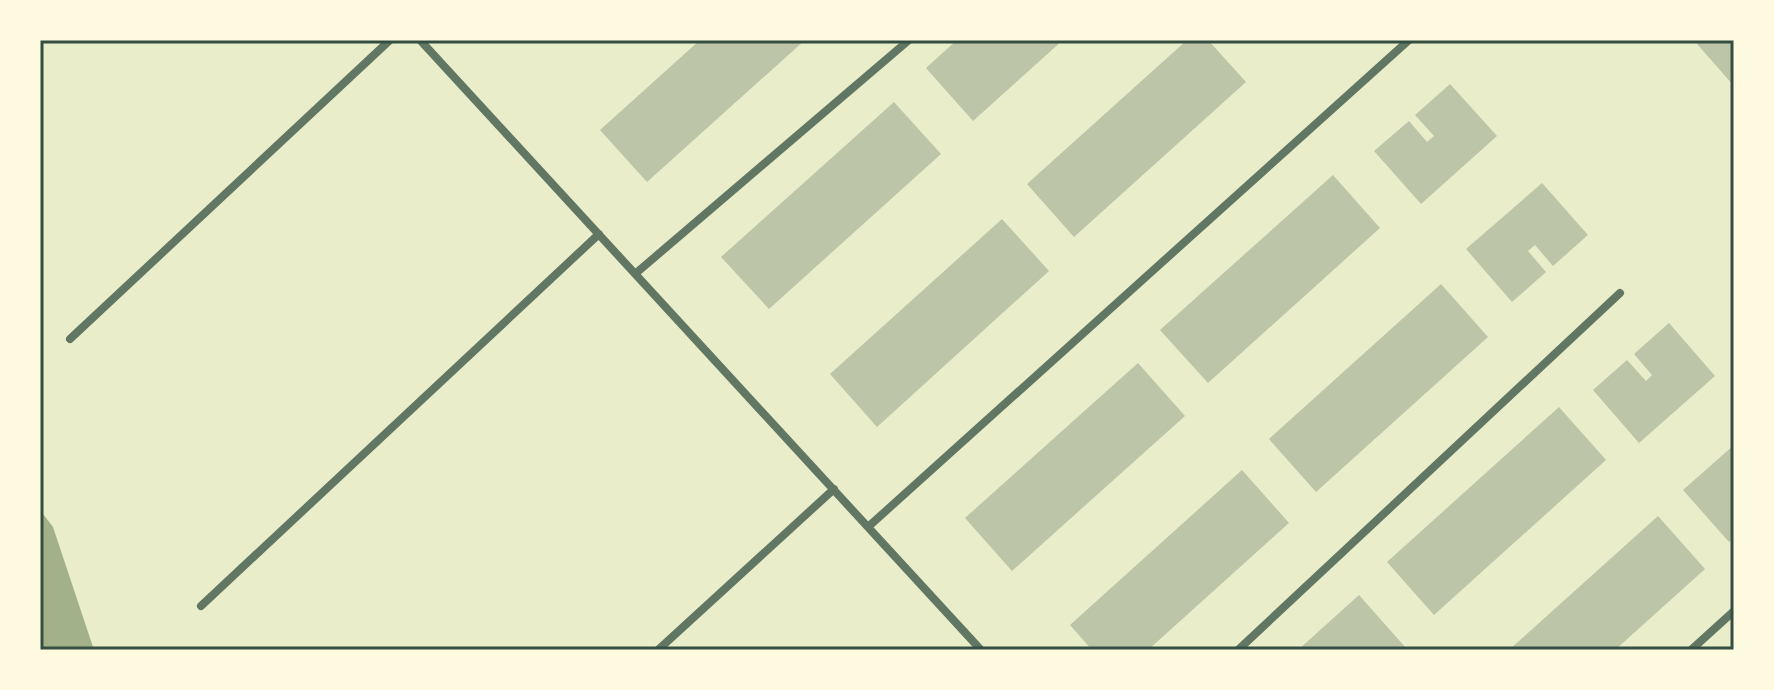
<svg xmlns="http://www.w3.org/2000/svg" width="1774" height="690" font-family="Manrope,sans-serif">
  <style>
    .water { fill: #a3b18a }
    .building { fill: #bcc5a7 }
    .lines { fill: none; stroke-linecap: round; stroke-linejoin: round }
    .minor { stroke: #617663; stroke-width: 8 }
    .neatline { fill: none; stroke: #344e41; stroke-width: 3 }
  </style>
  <rect width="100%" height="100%" fill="#e9edc9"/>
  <path class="water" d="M40 510 53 527 94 650H40Z"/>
  <path class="building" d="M700 40H805L647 182 600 130Z
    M957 40H1063L973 121 926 68Z
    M1187 40H1208L1246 82 1074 237 1027 184Z
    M1701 40H1734V86L1697 44Z
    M1450 84 1497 136 1421 204 1374 151 1409 121 1427 142 1434 136 1415 115Z
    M894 102 941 154 769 309 721 257Z
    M1333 175 1380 228 1208 383 1160 330Z
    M1542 183 1588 235 1553 266 1535 245 1528 251 1546 272 1512 302 1466 249Z
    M1002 219 1049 271 877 427 830 374Z
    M1441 284 1488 337 1316 492 1269 439Z
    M1669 323 1715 376 1639 443 1593 390 1627 360 1646 381 1652 375 1634 354Z
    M1138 363 1185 416 1012 571 965 518Z
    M1559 407 1606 460 1434 615 1387 562Z
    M1734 445V538L1729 542 1683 490Z
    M1242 470 1289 523 1148 650H1092L1070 625Z
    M1658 516 1705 569 1615 650H1509Z
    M1359 595 1406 648 1404 650H1298Z"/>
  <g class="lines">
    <path class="minor" d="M420 40 981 650
      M635 274 909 40
      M70 339 390 40
      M868 527 1409 40
      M201 606 599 234
      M658 650 834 489
      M1238 650 1620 293
      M1691 650 1734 611"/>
  </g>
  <rect width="1774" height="690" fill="none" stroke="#fefae0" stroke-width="84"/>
  <rect x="42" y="42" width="1690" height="606" class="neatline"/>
</svg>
